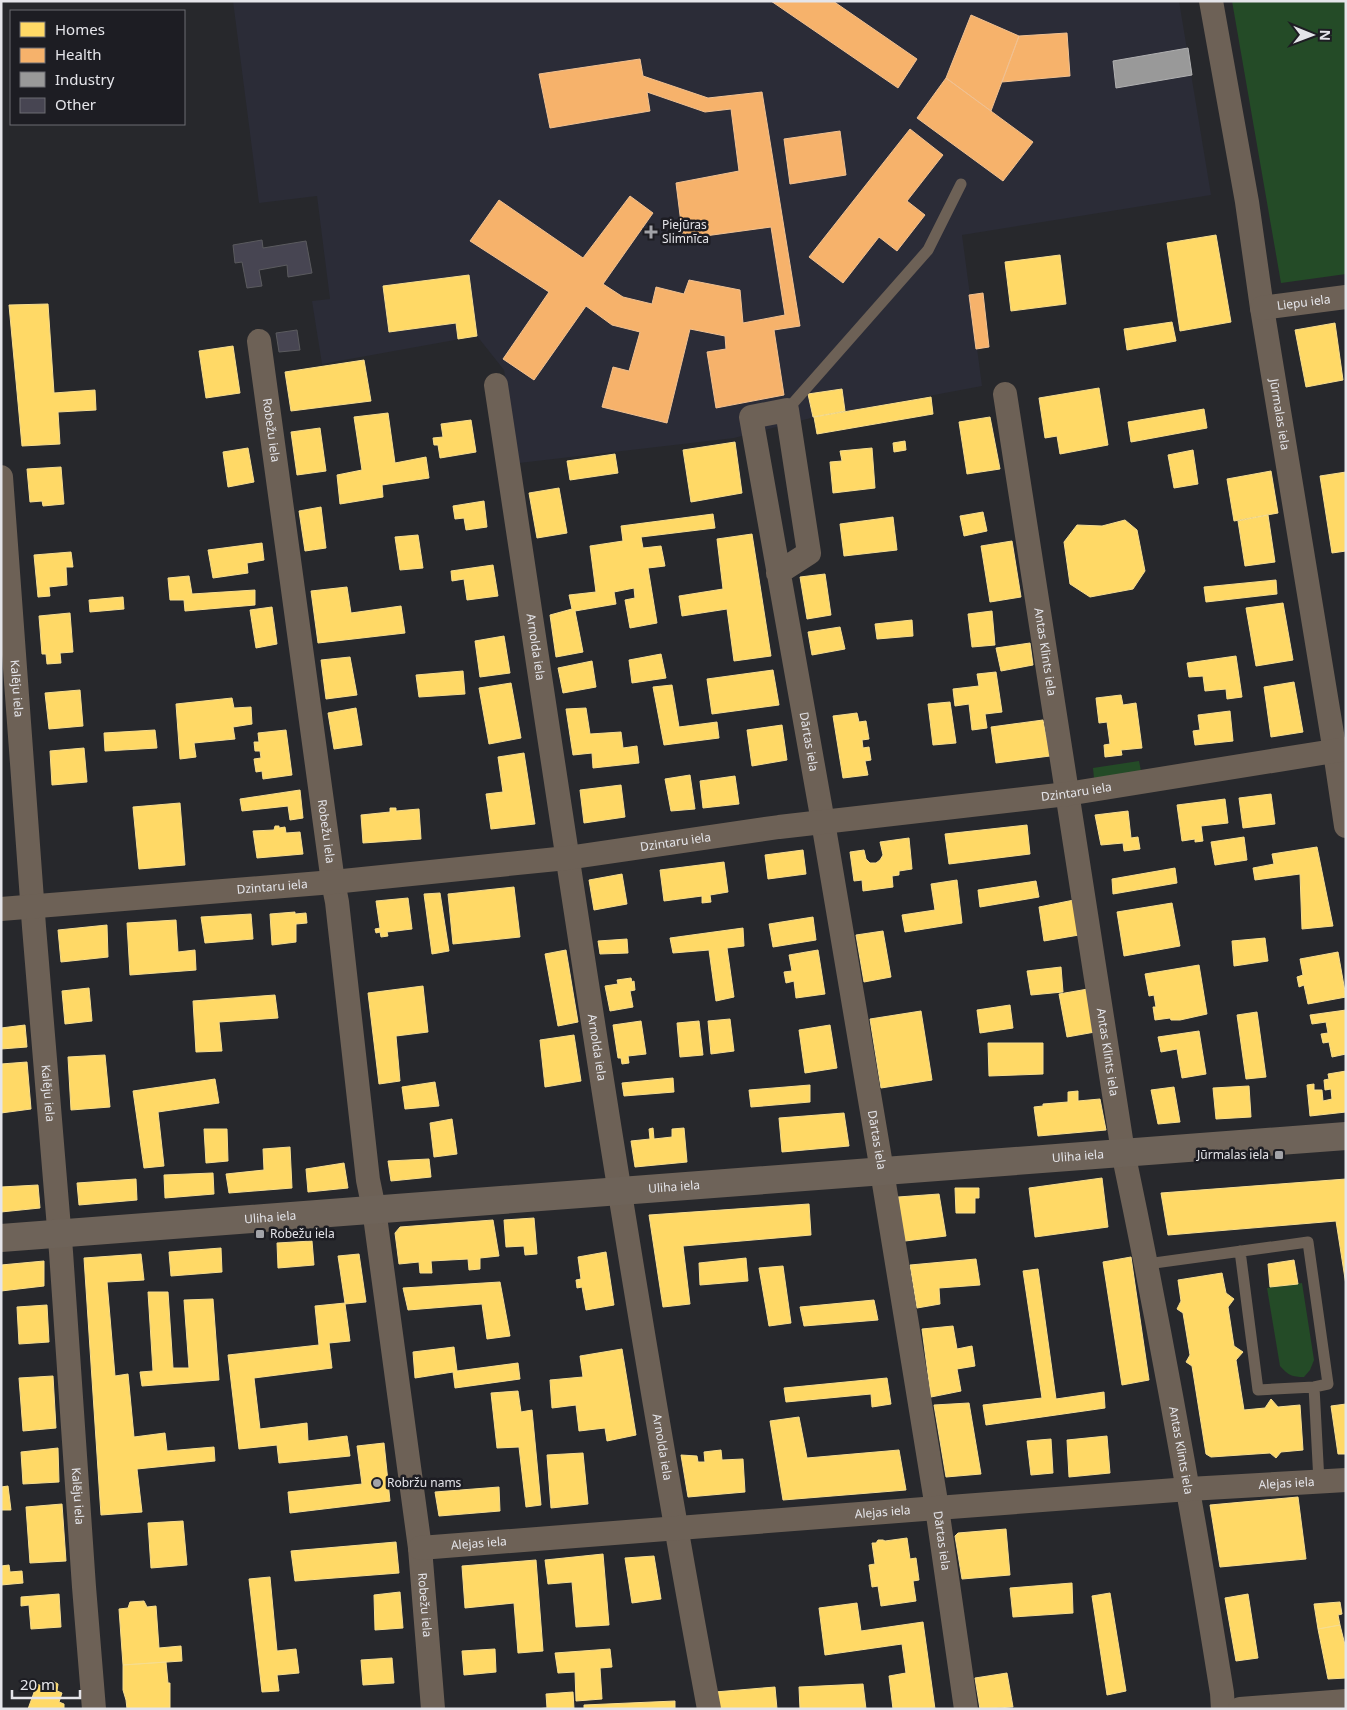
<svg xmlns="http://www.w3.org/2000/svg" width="1347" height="1710" font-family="'Noto Sans',sans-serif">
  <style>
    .built { fill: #2b2c37 }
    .green { fill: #244b27 }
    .homes { fill: #ffd966; stroke: #f7dd8e }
    .health { fill: #f6b26b; stroke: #f1c191 }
    .industry { fill: #999; stroke: #b0b0b1 }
    .building { fill: #474552; stroke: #5b5b5f }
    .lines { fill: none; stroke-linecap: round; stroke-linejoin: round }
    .lane { stroke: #6d6156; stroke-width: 11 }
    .street { stroke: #6d6156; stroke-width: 24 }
    .secondary { stroke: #6e6359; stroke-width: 28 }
    .tram { stroke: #645f5c; stroke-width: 1 }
    .poi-dot { fill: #a2a3a8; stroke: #1d1d23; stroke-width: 2 }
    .labels { text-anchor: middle; stroke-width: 5; stroke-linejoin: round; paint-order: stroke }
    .poi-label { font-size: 12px; fill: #e5e5ea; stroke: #1d1d23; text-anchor: start }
    .street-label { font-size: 12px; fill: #e5e5ea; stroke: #1d1d23 }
  </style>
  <rect width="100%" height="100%" fill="#27282c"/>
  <path class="built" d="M233 1H1179L1211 195 962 235 982 386 811 418 734 438 519 463 504 370 477 336 322 364 312 301 330 299 317 196 259 203Z"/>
  <path class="green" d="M1232 1H1346V274L1281 283Z
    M1139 761 1141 771 1094 778 1093 768Z
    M1302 1283 1314 1360 1310 1370 1304 1377C1292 1377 1288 1375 1280 1366L1267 1288Z"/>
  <path class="homes" d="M1216 235 1231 322 1180 331 1167 243Z
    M1060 255 1066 304 1011 311 1005 262Z
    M469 275 477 336 458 339 456 323 389 332 383 286Z
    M48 304 54 393 95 390 96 410 58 412 60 444 22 446 9 305Z
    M1172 322 1176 341 1127 350 1124 329Z
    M1335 323 1343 380 1306 387 1295 330Z
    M233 346 240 393 206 398 199 351Z
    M364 360 371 401 291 411 285 372Z
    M1099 388 1108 445 1060 454 1057 436 1045 438 1039 398Z
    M842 389 845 411 813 417 808 394Z
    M931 397 933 414 817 434 814 417Z
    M1204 409 1207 428 1131 442 1128 422Z
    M388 413 395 463 426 457 429 478 382 485 383 497 340 504 337 475 362 470 354 417Z
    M990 417 1000 469 967 474 959 422Z
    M471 420 476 452 440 458 438 445H434L433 438 443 437 441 424Z
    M320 428 326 471 297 475 291 432Z
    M905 441 906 450 894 452 893 443Z
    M735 442 742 493 691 502 683 450Z
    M248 448 254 482 228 487 223 452Z
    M872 448 875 488 833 493 830 462 842 461 840 451Z
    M1193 450 1198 484 1174 488 1168 455Z
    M615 454 618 473 570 480 567 461Z
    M61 467 64 504 43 506 42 501 30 502 27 469Z
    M1271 471 1278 513 1234 521 1227 479Z
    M1346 472V551L1332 553 1320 476Z
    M559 488 567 533 537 538 529 493Z
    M484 501 487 527 466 530 464 518 455 519 453 506Z
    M321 507 326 548 305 551 299 511Z
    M983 512 987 531 964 536 960 516Z
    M713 514 715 528 641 537 643 548 661 546 665 566 648 568 657 623 630 628 625 600 635 598 634 588 614 592 616 604 575 611 583 652 556 657 550 615 572 609 569 595 596 592 590 546 623 541 621 526Z
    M1268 515 1275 562 1245 566 1238 521Z
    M893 517 897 550 844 556 840 524Z
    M1125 520 1137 530 1145 571 1133 589 1090 597 1070 584 1064 542 1077 525 1102 526Z
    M752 534 771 656 734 661 727 609 682 616 679 596 723 589 717 539Z
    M418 535 423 568 400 570 395 537Z
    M1012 541 1021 597 990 602 981 546Z
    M262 543 264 560 247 563 248 573 213 578 208 550Z
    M71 552 73 567H66L67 585 49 587 50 596 38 597 34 555Z
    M493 565 498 596 467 600 464 579 452 581 451 571Z
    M825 574 831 615 807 619 800 577Z
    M189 576 192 594 255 590V605L185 611 184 600H170L168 578Z
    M1276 580 1277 594 1206 602 1204 587Z
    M347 587 351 613 401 606 405 633 318 643 311 591Z
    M123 597 124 609 90 612 89 600Z
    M1283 603 1293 660 1256 666 1246 608Z
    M272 607 277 644 256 648 250 610Z
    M992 611 995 645 972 647 968 614Z
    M70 613 73 652 60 653 61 663 47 664 46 654H42L39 616Z
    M912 620 913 636 877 639 875 624Z
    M840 627 845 649 812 655 808 632Z
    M504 636 510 673 480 677 475 641Z
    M1030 643 1033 665 1001 671 996 648Z
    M661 654 666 678 632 683 629 660Z
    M1236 656 1242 697 1227 699 1226 689 1205 691 1203 676 1189 677 1187 663Z
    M350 657 357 695 326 699 321 660Z
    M592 661 596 687 563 693 558 668Z
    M773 670 779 705 712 714 707 679Z
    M463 671 465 694 419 697 416 675Z
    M996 672 1002 712 985 714 987 728 972 730 969 704 955 706 953 689 979 686 977 674Z
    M1294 682 1303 732 1271 737 1264 687Z
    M511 683 521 738 489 744 479 688Z
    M672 685 679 727 717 722 719 738 664 745 653 687Z
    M80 690 83 726 49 729 45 693Z
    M1121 695 1123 705 1136 703 1142 748 1121 750 1122 755 1105 757 1104 745 1110 744 1107 722 1099 723 1096 698Z
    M232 698 234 708 251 707 252 724 233 727 235 739 194 743 196 757 180 759 176 704Z
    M950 702 956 743 933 745 928 704Z
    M356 708 362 745 334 749 328 713Z
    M586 708 590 734 621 732 623 748 637 746 639 763 593 768 592 753 573 755 566 709Z
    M1230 711 1233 741 1195 745 1193 731 1200 730 1198 715Z
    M857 713 859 722 866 721 869 739 862 740 863 748 869 747 871 760 865 761 868 775 843 778 833 716Z
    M1043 720 1050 756 996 763 991 727Z
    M782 725 787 760 752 766 747 730Z
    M155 730 157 748 105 751 104 733Z
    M286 730 292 775 263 779 262 771 256 772 254 759 261 758 260 751H255L254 742H259L258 733Z
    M84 748 87 782 52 785 50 751Z
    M524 753 535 824 491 829 486 794 503 792 498 757Z
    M690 775 695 809 671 811 665 779Z
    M735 776 739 804 703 808 700 781Z
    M621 785 625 817 584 823 580 790Z
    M300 790 303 818 290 820 288 806 242 811 240 799Z
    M1271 794 1275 824 1243 828 1239 798Z
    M1225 799 1228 823 1201 826 1203 841 1195 842V839L1182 841 1177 805Z
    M180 803 185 865 139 869 133 807Z
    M390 808H396V811L419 809 421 839 363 843 361 815 390 812Z
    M1128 811 1131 838 1138 837 1140 849 1124 851 1123 843 1101 845 1095 815Z
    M1027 825 1030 854 949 864 945 834Z
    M275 826H279V828L285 827 286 833 300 832 303 854 257 858 253 831 274 830Z
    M1244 837 1247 860 1215 865 1211 842Z
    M909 838 912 869 899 871V875L892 876 893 887 863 891 862 880 854 881 850 852 864 850 866 859 870 863H876L880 860 883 855 880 842Z
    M1317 847 1333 926 1302 929 1300 874 1255 880 1253 868 1274 864 1272 854Z
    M803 850 806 874 768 879 765 855Z
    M724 862 728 892 710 895 711 902 702 903V896L664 901 660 870Z
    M1175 868 1177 883 1113 894 1112 879Z
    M622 874 627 904 594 910 589 880Z
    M957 880 962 923 905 932 902 915 935 910 931 884Z
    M1036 881 1039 897 980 907 978 890Z
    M514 887 520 937 453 944 448 894Z
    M440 893 449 951 432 954 424 894Z
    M408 898 412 929 387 932 388 936 381 937 380 932 376 933 375 929 380 928 376 901Z
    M1074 900 1079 935 1044 941 1039 907Z
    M1172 903 1180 946 1124 956 1117 912Z
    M295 912V914L306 913 307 923 296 924V942L272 945 270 914Z
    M251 914 253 939 205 943 201 917Z
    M813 917 816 940 773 947 769 924Z
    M176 920 178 952 195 950 196 970 130 975 127 923Z
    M107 925 108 957 61 962 58 930Z
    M743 928 744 946 727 948 734 997 716 1001 709 950 673 953 670 938Z
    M883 931 891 977 864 982 856 935Z
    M1265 938 1268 961 1234 966 1232 941Z
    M627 939 628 953 600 954 598 941Z
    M566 950 578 1022 558 1026 545 954Z
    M818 950 825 994 796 998 794 981 786 983 784 972 792 971 789 955Z
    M1338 952 1346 997 1308 1004 1304 985 1299 987 1297 977 1303 975 1300 959Z
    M1199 965 1207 1014 1180 1020H1171L1170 1018 1155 1020 1153 1007H1156L1154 995 1149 996 1145 974Z
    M1061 967 1063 992 1031 995 1027 971Z
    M631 978 632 982 634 981 635 990 630 991 633 1007 610 1011 605 986 618 984 617 980Z
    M423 986 428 1032 396 1036 400 1081 379 1084 368 993Z
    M89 988 92 1021 65 1024 62 991Z
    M1088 989 1095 1032 1067 1037 1059 994Z
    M275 995 278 1018 219 1022 222 1051 196 1052 193 1001Z
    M1010 1005 1013 1028 980 1033 977 1010Z
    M1346 1010V1054L1332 1057 1329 1042 1323 1043 1321 1034 1328 1033 1326 1022 1312 1024 1310 1015Z
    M921 1011 932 1080 881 1088 870 1019Z
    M1257 1012 1266 1077 1246 1079 1237 1015Z
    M730 1019 734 1051 711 1054 708 1021Z
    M641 1021 646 1054 628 1056 629 1063 622 1064 621 1058H618L613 1025Z
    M699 1021 703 1055 680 1057 677 1023Z
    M25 1025 27 1047 1 1049V1028Z
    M830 1025 837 1068 805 1073 799 1030Z
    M1199 1031 1206 1074 1182 1078 1177 1049 1161 1052 1158 1037Z
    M574 1035 581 1081 545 1087 540 1040Z
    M988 1043H1043V1074L989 1076Z
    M105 1055 110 1107 71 1110 68 1057Z
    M27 1062 31 1109 1 1113V1064Z
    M1346 1071V1112L1310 1116 1307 1085 1314 1084V1090H1322L1323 1101 1332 1099 1331 1089 1325 1090 1324 1080 1329 1079 1328 1074Z
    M673 1078 674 1092 624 1096 622 1083Z
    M215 1079 219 1103 158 1112 164 1166 144 1168 133 1091Z
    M435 1082 439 1106 405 1109 402 1087Z
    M810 1085V1102L751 1107 749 1090Z
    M1249 1086 1251 1117 1216 1119 1213 1088Z
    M1174 1087 1180 1122 1158 1124 1151 1090Z
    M1078 1091V1101L1100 1099 1106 1130 1038 1136 1034 1107 1043 1106V1104L1068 1102V1092Z
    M844 1113 849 1146 782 1152 779 1118Z
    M452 1119 457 1154 434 1157 430 1123Z
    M653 1128 654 1139 672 1137V1129L684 1128 687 1162 635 1167 631 1141 650 1139 649 1129Z
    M204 1129H227L228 1161 206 1163Z
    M290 1147 292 1188 229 1193 226 1174 264 1170 263 1149Z
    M429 1159 431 1177 391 1181 388 1161Z
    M344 1163 348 1188 308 1192 306 1169Z
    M213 1173 214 1194 165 1198 164 1175Z
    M1102 1178 1108 1227 1035 1237 1029 1188Z
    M136 1179 137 1200 79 1205 77 1183Z
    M1346 1179V1285L1336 1221 1168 1235 1161 1193Z
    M38 1185 40 1208 1 1212V1187Z
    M955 1188H979V1198H975V1213H956Z
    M939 1194 946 1236 905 1241 898 1197Z
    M809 1204 811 1235 683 1246 690 1304 663 1307 649 1215Z
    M534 1218 537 1254 525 1255 524 1246 506 1247 504 1220Z
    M493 1220 499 1256 480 1258V1269L469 1270 468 1259 431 1261 432 1273H420L419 1262 399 1264 395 1233 400 1227Z
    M312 1241 314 1265 278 1268 277 1243Z
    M221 1248 222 1272 171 1276 169 1252Z
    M606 1252 614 1305 586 1310 582 1287 577 1288 576 1280 581 1279 578 1257Z
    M141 1254 144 1280 107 1282 115 1376 128 1374 134 1437 165 1433 167 1451 214 1447 215 1461 137 1469 142 1512 101 1515 84 1258Z
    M359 1254 366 1302 345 1304 350 1341 329 1343 332 1368 254 1378 260 1429 307 1423 308 1441 347 1436 350 1456 279 1463 277 1445 239 1449 228 1355 319 1345 315 1306 345 1303 338 1256Z
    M1131 1257 1149 1380 1122 1385 1103 1262Z
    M746 1258 748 1281 700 1285 699 1263Z
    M976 1259 980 1285 939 1288 940 1304 917 1308 910 1265Z
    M1294 1260 1298 1284 1270 1287 1268 1264Z
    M44 1261V1286L1 1291V1265Z
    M783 1266 791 1323 769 1326 759 1268Z
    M1038 1269 1056 1399 1104 1392 1105 1408 986 1425 983 1405 1042 1398 1023 1271Z
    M1222 1273 1226 1293 1234 1299 1228 1307 1234 1346 1243 1352 1236 1360 1244 1410 1265 1408 1271 1399 1278 1407 1300 1405 1303 1450 1281 1452 1276 1458 1270 1453 1211 1457 1206 1454 1192 1366 1186 1362 1190 1355 1183 1313 1177 1309 1181 1301 1178 1280Z
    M500 1282 510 1336 487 1339 482 1304 408 1310 403 1288Z
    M148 1292H168L173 1368H189L184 1300 213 1299 219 1380 142 1386 140 1372 153 1371Z
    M874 1300 878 1320 804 1326 800 1307Z
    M47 1305 49 1342 19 1344 17 1307Z
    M953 1326 957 1349 972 1346 975 1366 957 1369 961 1391 931 1397 922 1329Z
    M454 1347 457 1371 518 1363 520 1379 455 1388 453 1372 415 1378 413 1352Z
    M622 1349 636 1435 607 1441 605 1428 579 1431 576 1405 552 1408 550 1380 583 1377 580 1356Z
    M53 1376 56 1428 23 1431 19 1378Z
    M887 1378 891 1404 872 1407 871 1394 786 1402 784 1388Z
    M518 1391 521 1412 532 1410 541 1505 526 1507 519 1447 497 1448 491 1393Z
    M969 1403 981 1474 946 1477 934 1405Z
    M1346 1404V1454H1338L1331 1406Z
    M799 1417 807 1458 899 1450 906 1490 783 1500 770 1421Z
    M1107 1436 1110 1473 1069 1477 1067 1440Z
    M1051 1439 1053 1473 1031 1475 1027 1441Z
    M384 1443 390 1501 290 1513 288 1492 362 1484 357 1446Z
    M58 1448 59 1482 23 1484 21 1452Z
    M721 1450 722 1460 743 1459 745 1492 688 1497 681 1455 697 1456 698 1462H705L704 1452Z
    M583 1453 588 1504 551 1508 547 1455Z
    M8 1486 11 1510H1V1487Z
    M499 1487 500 1511 439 1516 435 1492Z
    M1298 1497 1306 1559 1220 1567 1210 1505Z
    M62 1504 66 1561 30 1563 26 1507Z
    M183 1521 187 1565 151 1568 148 1523Z
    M1006 1529 1010 1575 962 1579 955 1536 958 1533Z
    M907 1538 910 1559 916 1558 919 1580 913 1581 916 1601 881 1606 878 1586 872 1587 869 1565 875 1564 872 1543H876L878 1540H883L885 1541Z
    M396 1542 399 1573 295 1581 291 1551Z
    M603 1554 609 1625 576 1627 572 1582 548 1584 545 1560Z
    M654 1556 661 1599 632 1603 625 1558Z
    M536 1560 543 1651 518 1653 514 1603 465 1608 462 1566Z
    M9 1565 10 1572 22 1571 23 1583 1 1585V1566Z
    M270 1577 277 1651 296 1649 299 1673 277 1675 279 1691 262 1692 249 1579Z
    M1072 1583 1073 1613 1013 1617 1010 1588Z
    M400 1592 403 1628 375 1630 374 1595Z
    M1110 1593 1126 1691 1107 1695 1092 1596Z
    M59 1594 61 1627 31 1629 29 1605 21 1606V1597Z
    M1248 1594 1258 1658 1236 1661 1225 1598Z
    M144 1601 147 1607 156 1606 159 1648 181 1646 182 1661 123 1665 119 1609 128 1608 130 1602Z
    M1340 1602 1342 1614 1338 1615 1340 1625 1318 1629 1314 1604Z
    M857 1603 861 1631 923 1622 935 1709H893L889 1676 906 1673 902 1644 825 1655 819 1608Z
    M1340 1625 1346 1649V1678L1328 1679 1318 1629Z
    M495 1649 496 1672 464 1675 462 1651Z
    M610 1649 612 1667 600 1668 602 1699 576 1701 575 1672 558 1673 555 1653Z
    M392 1658 394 1683 363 1685 361 1660Z
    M166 1662 168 1683H170V1709H127L126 1700 123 1690V1665Z
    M1007 1673 1013 1707 980 1709 975 1678Z
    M53 1681 58 1684 57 1691 62 1693 59 1702 64 1704V1709H28L37 1684 47 1688 48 1683Z
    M863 1684 866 1709H800L799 1687Z
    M775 1687 777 1709H716L715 1692Z
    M573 1692 574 1709H535L547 1708 546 1694Z
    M675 1701V1709H584V1705Z"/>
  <path class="health" d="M771 1H833L917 59 898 88Z
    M971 15 1019 36 991 111 946 78Z
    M1067 33 1070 76 1002 82 1019 36Z
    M640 59 643 76 708 98 762 92 800 326 774 330 784 395 716 408 707 352 726 349 725 336 690 329 667 423 602 407 613 367 629 371 640 332 612 325 586 306 534 380 503 359 549 292 470 241 499 200 583 258 630 196 653 213 603 284 623 297 652 304 656 287 684 294 689 280 740 290 743 323 785 315 771 227 683 239 676 183 739 171 731 109 705 112 647 92 650 111 550 128 539 74Z
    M946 78 1033 142 1003 181 917 118Z
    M910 129 943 155 907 201 925 215 897 251 879 237 843 283 809 257Z
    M840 131 846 175 790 184 784 139Z
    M983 293 989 347 976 349 969 295Z"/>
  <path class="industry" d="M1188 48 1192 75 1116 88 1113 61Z"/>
  <path class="building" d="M262 240 263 248 306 241 312 273 288 277 287 265 259 270 262 286 247 288 242 262 235 263 233 245Z
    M297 330 300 350 279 352 276 333Z"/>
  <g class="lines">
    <path class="lane" d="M787 410 928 250 961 184
      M1147 1264 1308 1242 1328 1384 1314 1387 1258 1390 1240 1251
      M1314 1387 1319 1482"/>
    <g class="street">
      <path id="s1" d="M1211 1 1247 202 1262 308 1335 752 1346 826"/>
      <path id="s2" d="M1262 308 1346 297"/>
      <path id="s3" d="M259 341 333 882 337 902 368 1180 374 1209 420 1548 433 1709"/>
      <path id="s4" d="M496 385C563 827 627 1269 709 1709"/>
      <path id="s5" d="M1005 394 1123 1152C1161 1332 1193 1512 1222 1693L1223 1709"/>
      <path id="s6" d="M1 477 34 927 61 1252 84 1587 94 1709"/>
      <path id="s7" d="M778 573 809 553 787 410 751 417 823 822 880 1159 937 1508 966 1709"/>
      <path id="s8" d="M1 909 333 882 567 858 779 827 1067 794 1346 749"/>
      <path id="s9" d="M420 1548 937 1508 1189 1489 1346 1480"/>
      <path d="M1240 1709 1346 1701"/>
    </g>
    <path class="secondary" id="s10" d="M1 1238 1346 1136"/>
    <path class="tram" d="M1336 1709 1346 1708"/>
  </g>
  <g class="poi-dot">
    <path d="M648.5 224.5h5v5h5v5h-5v5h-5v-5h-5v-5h5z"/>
    <rect x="1274" y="1150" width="10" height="10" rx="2.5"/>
    <rect x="255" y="1229" width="10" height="10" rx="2.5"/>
    <circle cx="377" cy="1483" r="5"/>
  </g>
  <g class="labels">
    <g class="poi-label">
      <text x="662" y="229">Piejūras<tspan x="662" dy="14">Slimnīca</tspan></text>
      <text x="1269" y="1159" text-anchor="end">Jūrmalas iela</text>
      <text x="270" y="1238">Robežu iela</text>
      <text x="387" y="1487">Robržu nams</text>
    </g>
    <g class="street-label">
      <text dy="4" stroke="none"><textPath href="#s2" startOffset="42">Liepu iela</textPath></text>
      <text dy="4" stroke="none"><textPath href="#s1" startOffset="419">Jūrmalas iela</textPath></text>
      <text dy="4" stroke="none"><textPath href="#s3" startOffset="90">Robežu iela</textPath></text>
      <text dy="4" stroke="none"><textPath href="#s4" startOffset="265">Arnolda iela</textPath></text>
      <text dy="4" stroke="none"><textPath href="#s5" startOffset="261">Antas Klints iela</textPath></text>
      <text dy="4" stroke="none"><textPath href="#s6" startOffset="212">Kalēju iela</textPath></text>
      <text dy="4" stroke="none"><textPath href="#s7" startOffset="548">Dārtas iela</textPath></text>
      <text dy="4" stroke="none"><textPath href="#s8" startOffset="1082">Dzintaru iela</textPath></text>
      <text dy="4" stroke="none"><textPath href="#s3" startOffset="495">Robežu iela</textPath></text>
      <text dy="4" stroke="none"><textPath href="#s8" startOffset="678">Dzintaru iela</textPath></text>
      <text dy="4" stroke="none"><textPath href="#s8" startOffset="272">Dzintaru iela</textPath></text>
      <text dy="4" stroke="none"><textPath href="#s4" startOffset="670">Arnolda iela</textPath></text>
      <text dy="4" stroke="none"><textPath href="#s5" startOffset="666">Antas Klints iela</textPath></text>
      <text dy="4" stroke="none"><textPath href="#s6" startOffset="618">Kalēju iela</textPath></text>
      <text dy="4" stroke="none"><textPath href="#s7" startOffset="952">Dārtas iela</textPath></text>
      <text dy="4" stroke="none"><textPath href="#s10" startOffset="1080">Uliha iela</textPath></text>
      <text dy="4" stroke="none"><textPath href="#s10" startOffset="675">Uliha iela</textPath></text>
      <text dy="4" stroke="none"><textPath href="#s10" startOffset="270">Uliha iela</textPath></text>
      <text dy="4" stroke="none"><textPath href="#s4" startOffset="1075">Arnolda iela</textPath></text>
      <text dy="4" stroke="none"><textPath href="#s5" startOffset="1071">Antas Klints iela</textPath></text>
      <text dy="4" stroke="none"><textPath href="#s9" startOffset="869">Alejas iela</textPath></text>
      <text dy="4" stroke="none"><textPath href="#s6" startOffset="1022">Kalēju iela</textPath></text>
      <text dy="4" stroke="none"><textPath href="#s9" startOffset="464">Alejas iela</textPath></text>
      <text dy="4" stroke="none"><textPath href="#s7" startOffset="1358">Dārtas iela</textPath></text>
      <text dy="4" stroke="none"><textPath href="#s9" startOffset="59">Alejas iela</textPath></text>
      <text dy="4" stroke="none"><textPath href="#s3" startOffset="1275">Robežu iela</textPath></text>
    </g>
  </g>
  <rect width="1347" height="1710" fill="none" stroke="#e5e5ea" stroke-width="5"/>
  <rect x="10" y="10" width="175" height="115" fill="#1d1d23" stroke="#6d6d73"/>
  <rect x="20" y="22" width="25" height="15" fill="#ffd966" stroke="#6d6d73"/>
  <text x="55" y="35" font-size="15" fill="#e5e5ea">Homes</text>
  <rect x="20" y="48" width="25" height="15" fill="#f6b26b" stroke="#6d6d73"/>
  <text x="55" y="60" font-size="15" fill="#e5e5ea">Health</text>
  <rect x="20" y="72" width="25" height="15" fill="#999999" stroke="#6d6d73"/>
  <text x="55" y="85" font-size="15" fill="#e5e5ea">Industry</text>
  <rect x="20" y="98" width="25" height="15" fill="#474552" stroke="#6d6d73"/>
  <text x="55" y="110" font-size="15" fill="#e5e5ea">Other</text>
  <g transform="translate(1312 35) rotate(91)" stroke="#1d1d23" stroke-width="4" paint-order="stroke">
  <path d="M0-4L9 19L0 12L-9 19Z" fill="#e5e5ea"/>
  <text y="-8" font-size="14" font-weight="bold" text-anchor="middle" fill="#e5e5ea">N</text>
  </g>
  <path d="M12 1690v8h68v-8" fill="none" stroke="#e5e5ea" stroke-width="2.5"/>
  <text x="20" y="1690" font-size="15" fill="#e5e5ea" stroke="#1d1d23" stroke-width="4" paint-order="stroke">20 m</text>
</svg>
